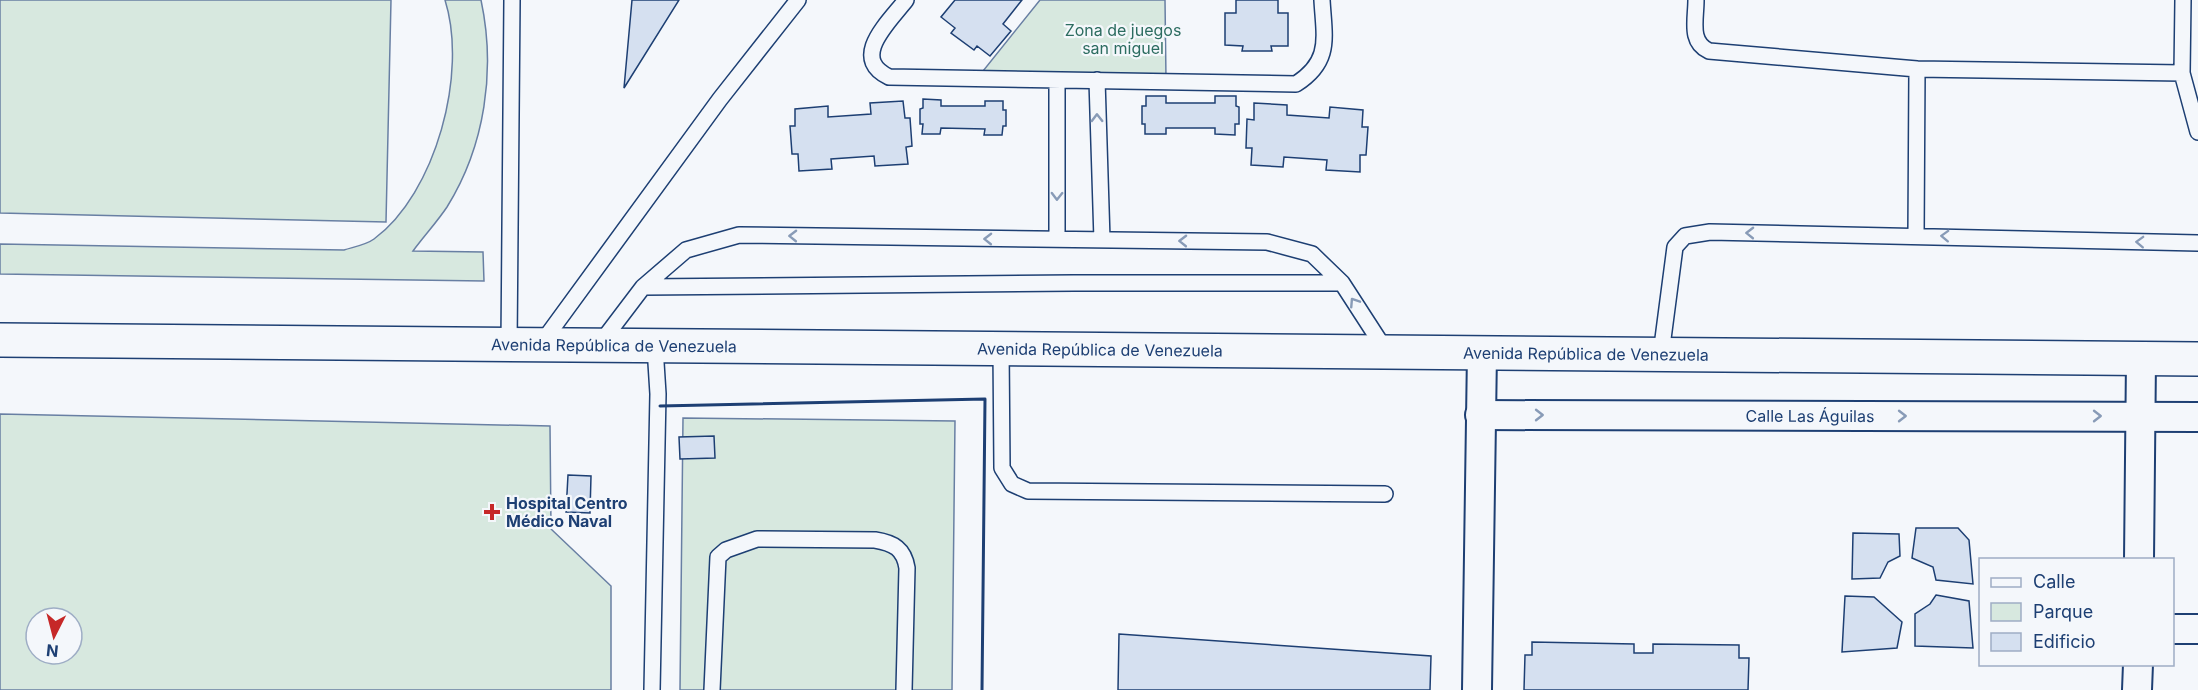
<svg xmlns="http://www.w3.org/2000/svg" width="2198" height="690" font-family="Inter,sans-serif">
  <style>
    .green { fill: #d7e8df; stroke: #687fa3; stroke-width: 1.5; fill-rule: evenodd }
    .building { fill: #d5e0f0; stroke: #1d3f73; stroke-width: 1.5 }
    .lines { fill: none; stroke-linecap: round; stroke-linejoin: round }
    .lane-casing { stroke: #1d3f73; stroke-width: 18 }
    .street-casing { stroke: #1d3f73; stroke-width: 32 }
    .primary-casing { stroke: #1d3f73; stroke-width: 36 }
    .lane { stroke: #f4f7fb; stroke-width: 15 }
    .street { stroke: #f4f7fb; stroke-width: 28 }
    .primary { stroke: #f4f7fb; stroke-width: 33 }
    .wall { stroke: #1d3f73; stroke-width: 3 }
    .oneway { stroke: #889bb7 }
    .poi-dot { fill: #c62828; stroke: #f4f7fb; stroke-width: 2 }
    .labels { text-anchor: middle; stroke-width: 4.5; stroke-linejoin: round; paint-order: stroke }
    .park-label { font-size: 16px; fill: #2c6c60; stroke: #f4f7fb }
    .street-label { font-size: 16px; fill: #1d3f73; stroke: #f4f7fb }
    .poi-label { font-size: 16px; font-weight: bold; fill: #1d3f73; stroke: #f4f7fb; text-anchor: start }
  </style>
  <rect width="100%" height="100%" fill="#f4f7fb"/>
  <path class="green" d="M0 0H391L386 222 0 213Z
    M445 0H481C496 70 485 146 447 207 437 222 424 236 413 251L483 252 484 281 0 274V244L344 250C353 247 366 245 374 239 436 193 468 73 445 0Z
    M1040 0H1165L1166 79 979 76Z
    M0 414 550 426 551 529 611 586V690H0ZM36 618H72V654H36Z
    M683 418 955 421 952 690H680Z"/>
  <path class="building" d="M632 0H679L624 88Z
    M955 0H1022L1003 24 1011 31 990 56 977 46 974 50 951 33 955 28 941 17Z
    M1236 0H1278V13H1288V46H1271L1272 51H1242L1243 46 1225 45V13H1236Z
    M1146 96H1166V103H1215V96H1236V106L1239 107V124H1235V135L1215 134V128H1166V134H1145V124H1142V106H1146Z
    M923 99 941 100V106H985V101H1003V110H1006V126H1003L1002 135H984L985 129 941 128 940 134H922L923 124H920V109L923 108Z
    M903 101 905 118H910L912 146 906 147 908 164 875 166 874 156 831 159 832 169 799 171 798 154H792L790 126H795V109L828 106V117L871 114 870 103Z
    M1254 103 1287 105V115L1329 118 1330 107 1363 110 1362 127H1368L1366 155H1360V172L1326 170 1327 160 1284 157 1283 167 1251 165 1252 148H1246L1247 119 1254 120Z
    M714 436 715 458 680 459 679 437Z
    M568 475 591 476 590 513 566 512Z
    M1916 528H1958L1969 540 1973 584 1936 580 1933 567 1912 558Z
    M1853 533 1899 534 1900 556 1888 562 1880 578 1852 579Z
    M1936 595 1969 601 1973 648 1915 646V614L1930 604Z
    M1845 596 1874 597 1902 622 1897 648 1842 652Z
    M1119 634 1431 656 1430 690H1118Z
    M1532 642 1634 644V653H1653V644L1739 645V658H1749L1748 690H1524L1525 655H1532Z"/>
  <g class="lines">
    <g class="lane-casing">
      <path id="lane" d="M906 0C889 22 849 58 889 77L1296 84C1332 61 1324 37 1322 0
        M1696 0C1696 20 1689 42 1709 51L1917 69
        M2183 0 2182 73 2198 132
        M1097 80 1102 240
        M1916 236 1917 69 2182 73
        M1057 239V80
        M643 287 1074 283H1342
        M541 344 720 99 798 0
        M509 345 512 0
        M599 345 643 287 686 250 739 235 1267 242 1312 254 1342 283 1386 351
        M1001 348 1002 468 1012 484 1028 491 1385 494
        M1661 354 1675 247 1685 236 1710 232 2198 243
        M652 690 658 394 655 347
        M712 690 718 557 726 550 757 539 875 540C894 543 904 549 907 568L904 690"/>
    </g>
    <g class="street-casing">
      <g id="street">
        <path id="s1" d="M1480 415 2198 417"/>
        <path d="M2139 560 2141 359"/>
        <path d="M2172 629H2198"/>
        <path d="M1477 690 1482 352"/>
        <path d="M2137 690 2138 664"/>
      </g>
    </g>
    <g class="primary-casing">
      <g id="primary">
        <path id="s2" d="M0 340 2198 359"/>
      </g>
    </g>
    <use href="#lane" class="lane"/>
    <use href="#street" class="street"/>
    <use href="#primary" class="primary"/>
    <path class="wall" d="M660 406 985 399 982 690"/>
  </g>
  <defs><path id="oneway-chevron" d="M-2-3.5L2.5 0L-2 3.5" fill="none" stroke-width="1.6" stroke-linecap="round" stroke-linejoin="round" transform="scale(1.5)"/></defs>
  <g class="oneway">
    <use href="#oneway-chevron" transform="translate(1097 118) rotate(-91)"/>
    <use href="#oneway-chevron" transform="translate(1057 196) rotate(91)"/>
    <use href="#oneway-chevron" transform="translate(1750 233) rotate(-179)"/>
    <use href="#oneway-chevron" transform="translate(793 236) rotate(-179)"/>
    <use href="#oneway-chevron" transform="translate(1945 236) rotate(-178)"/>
    <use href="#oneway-chevron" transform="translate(988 239) rotate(-179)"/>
    <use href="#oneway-chevron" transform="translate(1183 241) rotate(-179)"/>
    <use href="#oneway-chevron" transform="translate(2140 242) rotate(-178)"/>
    <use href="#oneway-chevron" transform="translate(1354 302) rotate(-123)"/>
    <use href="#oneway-chevron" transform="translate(1539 415)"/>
    <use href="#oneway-chevron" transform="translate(1902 416)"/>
    <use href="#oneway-chevron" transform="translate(2097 416)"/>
  </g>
  <path class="poi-dot" d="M489 503h6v6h6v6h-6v6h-6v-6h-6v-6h6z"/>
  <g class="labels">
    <g class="park-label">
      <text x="1123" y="36">Zona de juegos<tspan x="1123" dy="18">san miguel</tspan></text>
    </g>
    <g class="street-label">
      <text dy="6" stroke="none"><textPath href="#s2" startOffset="614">Avenida República de Venezuela</textPath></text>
      <text dy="6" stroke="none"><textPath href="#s2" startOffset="1100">Avenida República de Venezuela</textPath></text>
      <text dy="6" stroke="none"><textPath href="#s2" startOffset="1586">Avenida República de Venezuela</textPath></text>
      <text dy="6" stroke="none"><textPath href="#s1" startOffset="330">Calle Las Águilas</textPath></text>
    </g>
    <g class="poi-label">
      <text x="506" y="509">Hospital Centro<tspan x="506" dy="18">Médico Naval</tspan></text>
    </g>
  </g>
  <rect x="1979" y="558" width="195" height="108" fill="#f4f7fb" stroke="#9eadc5" stroke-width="1.5"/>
  <rect x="1991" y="578" width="30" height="9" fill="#f4f7fb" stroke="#9eadc5" stroke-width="1.5"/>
  <text x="2033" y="588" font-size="18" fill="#1d3f73">Calle</text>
  <rect x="1991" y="603" width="30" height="18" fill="#d7e8df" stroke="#9eadc5" stroke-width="1.5"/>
  <text x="2033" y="618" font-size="18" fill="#1d3f73">Parque</text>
  <rect x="1991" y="633" width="30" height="18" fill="#d5e0f0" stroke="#9eadc5" stroke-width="1.5"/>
  <text x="2033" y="648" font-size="18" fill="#1d3f73">Edificio</text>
  <g transform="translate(54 636) rotate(186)"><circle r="28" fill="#f4f7fb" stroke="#9eadc5" stroke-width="1.5"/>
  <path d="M0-4.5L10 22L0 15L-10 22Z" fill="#c62828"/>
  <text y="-9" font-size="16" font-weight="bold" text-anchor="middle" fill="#1d3f73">N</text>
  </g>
</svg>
